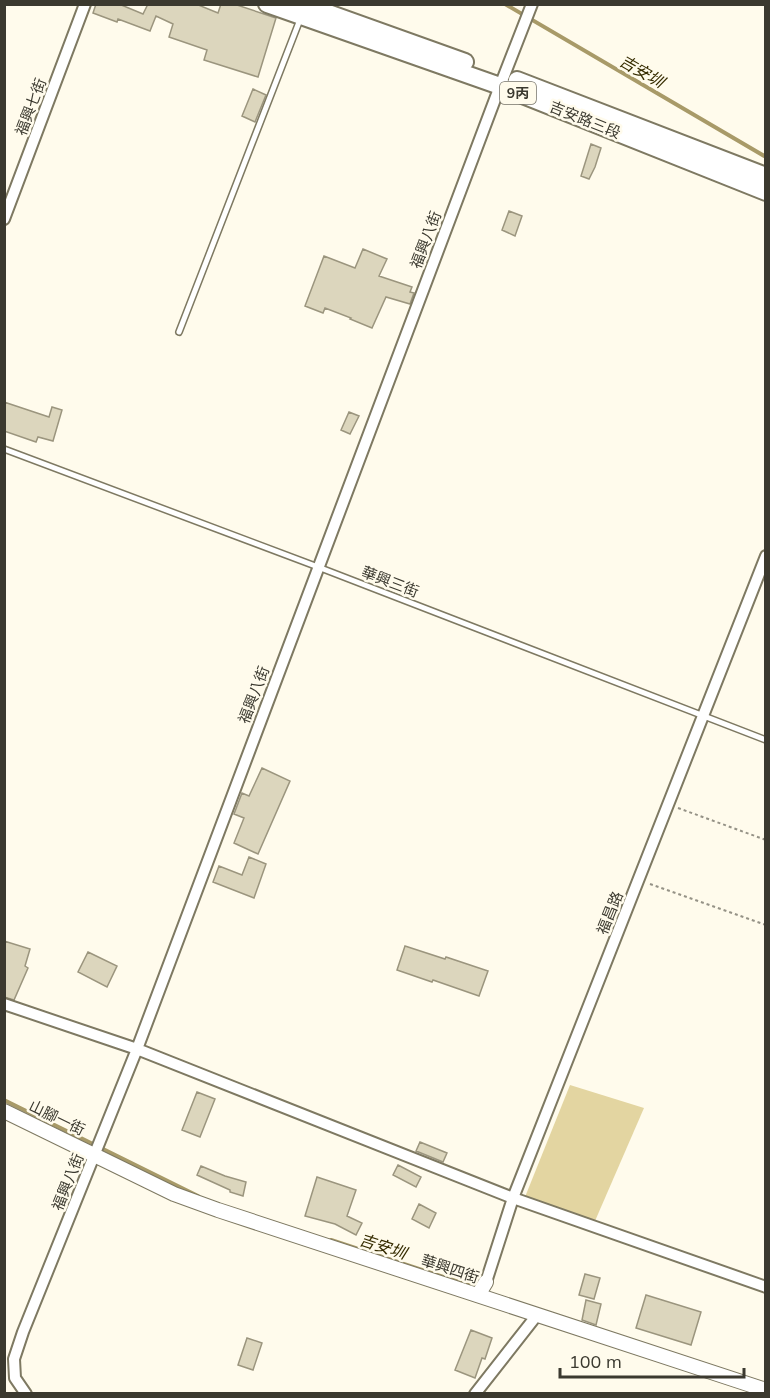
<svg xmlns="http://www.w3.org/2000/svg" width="770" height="1398" font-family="Mulish,'Noto Sans TC',sans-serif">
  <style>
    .green { fill: #e3d5a1 }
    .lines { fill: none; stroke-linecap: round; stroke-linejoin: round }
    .stream { stroke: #a89a68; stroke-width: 4 }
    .building { fill: #dcd6bd; stroke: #9b957e; stroke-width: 1.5 }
    .lane-casing { stroke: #7e7962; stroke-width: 8 }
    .street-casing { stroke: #7e7962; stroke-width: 14 }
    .secondary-casing { stroke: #7e7962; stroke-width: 16 }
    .primary-casing { stroke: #7e7962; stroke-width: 20 }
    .path { stroke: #959286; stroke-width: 2; stroke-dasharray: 3 3; stroke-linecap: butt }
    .lane { stroke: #fff; stroke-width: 5 }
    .street { stroke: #fff; stroke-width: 10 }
    .secondary { stroke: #fff; stroke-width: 14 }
    .primary { stroke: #fff; stroke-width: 16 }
    .labels { text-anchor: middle; stroke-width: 5; stroke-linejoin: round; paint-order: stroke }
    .shield { fill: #fffbec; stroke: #767368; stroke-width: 1.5 }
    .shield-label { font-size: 14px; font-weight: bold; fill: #3b392f }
    .street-label { font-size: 15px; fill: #3b392f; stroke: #fffbec }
    .water-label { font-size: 16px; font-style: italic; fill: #362c01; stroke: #fffbec }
  </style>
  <rect width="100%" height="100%" fill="#fffbec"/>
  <path class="green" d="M570 1085 644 1108 595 1221 525 1197Z"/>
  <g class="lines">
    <path class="stream" d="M505 4 766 157
      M4 1100 198 1196
      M331 1240 477 1288"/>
  </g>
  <path class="building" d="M96 4H119L143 14 148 4H196L218 13 221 4H234L276 18 258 77 204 60 207 50 169 37 173 24 156 16 150 31 118 19 117 22 93 13Z
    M253 89 266 95 255 122 242 116Z
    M591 144 601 148 595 167 589 179 581 176Z
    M509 211 522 216 515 236 502 230Z
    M363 249 387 259 379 276 412 287 410 292 414 293 410 304 386 297 372 328 350 319 351 318 325 308 323 313 305 306 324 256 355 268Z
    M4 402 49 417 52 407 62 410 53 441 38 437 36 442 4 431Z
    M349 412 359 416 350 434 341 430Z
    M262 768 290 781 258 854 234 843 244 818 234 814 242 793 249 796Z
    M249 857 266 864 254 898 213 882 219 866 242 875Z
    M4 941 30 949 25 966 28 968 14 1000 4 997Z
    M405 946 445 959 446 957 488 971 479 996 433 980 432 982 397 970Z
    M88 952 117 966 107 987 78 972Z
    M197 1092 215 1099 200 1137 182 1130Z
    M420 1142 447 1153 443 1162 416 1151Z
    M398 1165 421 1177 416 1187 393 1175Z
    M201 1166 225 1176 246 1182 243 1196 230 1192V1190L197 1175Z
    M317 1177 356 1190 347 1216 362 1223 356 1235 335 1224 305 1216Z
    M419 1204 436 1213 429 1228 412 1219Z
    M585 1274 600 1278 594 1299 579 1295Z
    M646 1295 701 1312 691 1345 636 1328Z
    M586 1300 601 1304 596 1325 582 1320Z
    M471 1330 492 1338 485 1359 482 1358 475 1378 455 1370Z
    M247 1338 262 1343 253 1370 238 1365Z"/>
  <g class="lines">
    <g class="lane-casing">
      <path id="lane" d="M179 332 301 17
        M4 449 318 567 766 740"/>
    </g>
    <g class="street-casing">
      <path id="street" d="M4 219 85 4
        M4 1004 137 1049 513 1198 766 1287
        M486 1282 513 1198 766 556
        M26 1394 15 1378 14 1359 23 1332 137 1049 500 86 532 4
        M475 1394 537 1315"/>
    </g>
    <g class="secondary-casing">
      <path id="secondary" d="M4 1111 174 1194 218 1210 766 1390
        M478 1295 486 1282"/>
    </g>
    <g class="primary-casing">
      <path id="primary" d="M267 4 500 86 766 192
        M303 4 465 62
        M517 80 766 176"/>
    </g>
    <path class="path" d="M678 808 766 840
      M650 884 766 925"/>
    <use href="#lane" class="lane"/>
    <use href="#street" class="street"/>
    <use href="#secondary" class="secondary"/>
    <use href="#primary" class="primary"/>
  </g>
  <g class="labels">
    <rect class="shield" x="500" y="82" width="36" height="22" rx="4.5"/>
    <g class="shield-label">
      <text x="518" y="98">9丙</text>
    </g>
    <g class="street-label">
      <text transform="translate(31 107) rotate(-69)" y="5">福興七街</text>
      <text transform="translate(585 120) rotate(22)" y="5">吉安路三段</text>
      <text transform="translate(426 240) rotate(-69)" y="5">福興八街</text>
      <text transform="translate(390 582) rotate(21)" y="5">華興三街</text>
      <text transform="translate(254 695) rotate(-69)" y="5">福興八街</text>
      <text transform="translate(610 913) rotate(-68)" y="5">福昌路</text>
      <text transform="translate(57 1118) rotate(26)" y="5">山腳一街</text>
      <text transform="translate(68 1182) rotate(-68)" y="5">福興八街</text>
      <text transform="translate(450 1269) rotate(18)" y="5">華興四街</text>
    </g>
    <g class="water-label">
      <text transform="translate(642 71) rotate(30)" y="6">吉安圳</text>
      <text transform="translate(383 1246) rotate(18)" y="6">吉安圳</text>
    </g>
  </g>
  <rect width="770" height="1398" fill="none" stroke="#3b392f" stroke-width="12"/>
  <path d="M560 1368v9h184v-9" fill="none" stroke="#3b392f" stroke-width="3"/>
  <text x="569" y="1368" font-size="18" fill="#3b392f" stroke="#fffbec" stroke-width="4.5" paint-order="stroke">100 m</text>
</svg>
